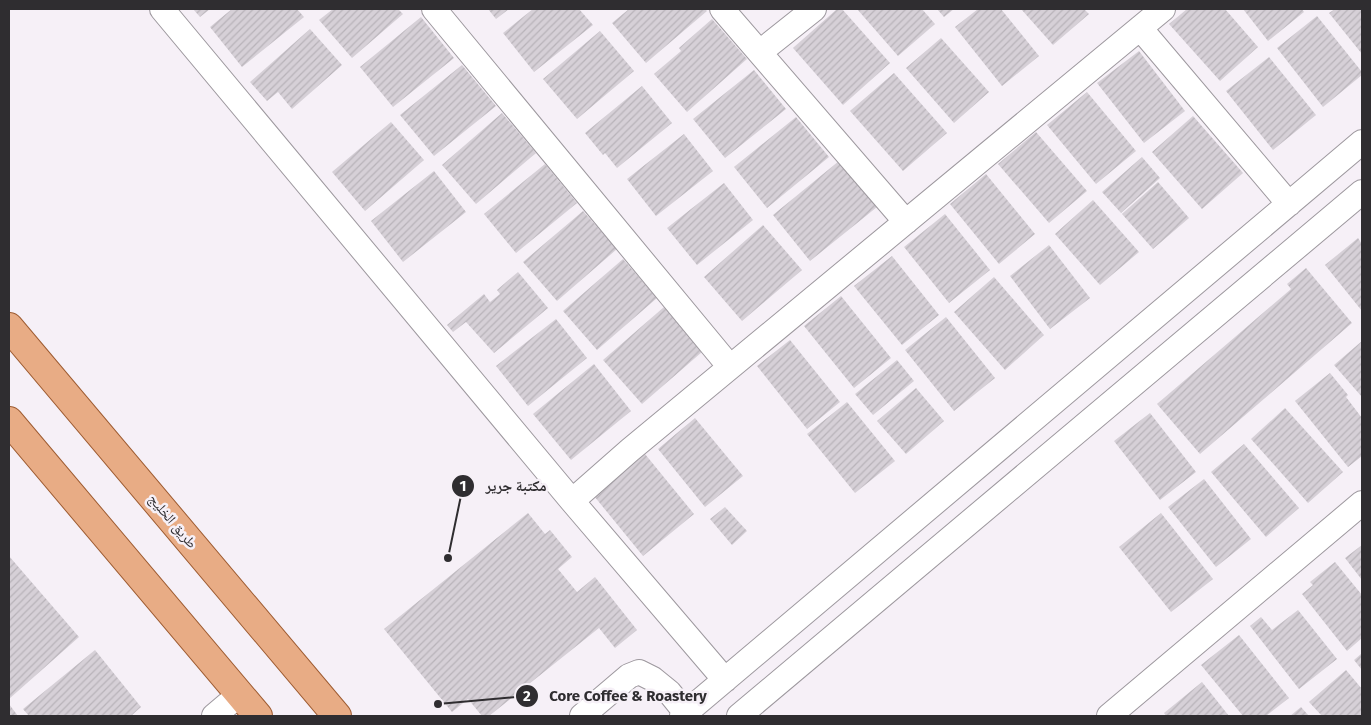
<svg xmlns="http://www.w3.org/2000/svg" width="1371" height="725" font-family="'Fira Sans','Noto Naskh Arabic',sans-serif">
  <style>
    .building { fill: url(#building-hatch) }
    .lines { fill: none; stroke-linecap: round; stroke-linejoin: round }
    .minor-casing { stroke: #9d989e; stroke-width: 26 }
    .major-casing { stroke: #9e5c32; stroke-width: 30 }
    .minor { stroke: #fff; stroke-width: 24 }
    .major { stroke: #e8ac85; stroke-width: 28 }
    .labels { text-anchor: middle; stroke-width: 5; stroke-linejoin: round; paint-order: stroke }
    .street-label { font-size: 14px; fill: #2f2d30; stroke: #f6f0f7 }
    .leader { fill: none; stroke: #2f2d30; stroke-width: 2 }
    .callout-dot { fill: #2f2d30; stroke: #f6f0f7; stroke-width: 2 }
    .mark-label { font-size: 15px; text-anchor: middle; font-weight: bold; fill: #fff }
    .callout-label { font-size: 15px; text-anchor: middle; font-weight: bold; fill: #2f2d30; stroke: #f6f0f7; stroke-width: 5; stroke-linejoin: round; paint-order: stroke }
  </style>
  <defs>
    <pattern id="building-hatch" width="6" height="6" patternUnits="userSpaceOnUse" patternTransform="scale(1.25)"><rect width="6" height="6" fill="#d6d0d7"/><path d="M-1 1l2-2M0 6l6-6M5 7l2-2" fill="none" stroke="#b8b3b9"/></pattern>
  </defs>
  <rect width="100%" height="100%" fill="#f6f0f7"/>
  <path class="building" d="M193 9H210L200 17Z
    M232 9H297L304 17 242 67 210 27Z
    M333 9H398L403 14 352 58 319 20Z
    M488 9H509L496 19Z
    M533 9H579L593 25 534 72 503 33Z
    M629 9H705L707 11 646 63 612 23Z
    M837 9H842L890 63 843 105 793 48Z
    M857 9H922L935 24 898 56Z
    M937 9H954L944 17Z
    M978 9H1001L1039 56 1002 86 955 27Z
    M1021 9H1084L1089 14 1053 45Z
    M1187 9H1225L1258 47 1220 81 1169 24Z
    M1243 9H1302L1304 12 1268 41Z
    M1335 9H1362V54L1329 13Z
    M1317 16 1362 72V75L1323 107 1277 48Z
    M421 17 454 58 393 107 360 67Z
    M712 19 747 59 687 112 654 74 681 51 679 48Z
    M310 29 342 65 292 109 278 92 267 101 250 82Z
    M600 31 634 71 577 119 543 79Z
    M941 38 989 92 954 123 906 68Z
    M1139 51 1185 111 1144 143 1097 83Z
    M1269 57 1316 115 1273 150 1226 91Z
    M462 65 496 106 434 156 400 115Z
    M754 70 786 109 725 158 693 119Z
    M894 73 947 133 903 171 850 111Z
    M642 86 672 123 617 168 605 153 603 155 585 133Z
    M1087 92 1136 151 1096 184 1047 125Z
    M502 113 536 153 476 204 442 165Z
    M1193 116 1243 173 1202 209 1152 152Z
    M796 117 829 157 767 208 734 167Z
    M391 122 424 160 365 211 332 172Z
    M1036 132 1087 191 1049 223 998 164Z
    M684 134 713 171 656 216 627 179Z
    M1142 157 1160 178 1121 213 1102 192Z
    M839 161 877 207 810 261 773 215Z
    M545 164 577 203 516 253 484 214Z
    M434 171 466 212 403 262 371 221Z
    M986 174 1035 234 999 264 950 204Z
    M1158 182 1189 218 1153 249 1122 214Z
    M724 183 753 220 697 265 667 228Z
    M1093 200 1139 252 1100 285 1055 234Z
    M583 211 617 249 557 301 523 262Z
    M945 214 990 270 949 303 904 247Z
    M763 225 802 270 742 321 704 277Z
    M1358 238 1362 244V311L1325 265Z
    M1049 245 1090 298 1050 329 1010 276Z
    M892 256 939 315 902 345 854 286Z
    M623 259 657 298 597 350 563 311Z
    M1306 268 1352 323 1200 454 1157 404 1291 289 1287 284Z
    M518 272 548 308 494 353 466 322 453 332 447 325 484 294 490 302 500 294 497 290Z
    M994 277 1044 335 1005 370 954 312Z
    M841 296 891 358 854 388 804 326Z
    M664 307 702 352 642 404 603 360Z
    M946 317 995 378 954 411 905 350Z
    M556 319 587 358 528 406 496 366Z
    M790 340 840 402 807 429 757 366Z
    M1362 341V397L1334 365Z
    M897 360 914 381 873 415 855 394Z
    M594 364 631 411 571 460 533 414Z
    M1330 373 1348 395 1346 397 1362 418V456L1348 467 1295 401Z
    M916 388 944 421 906 454 877 421Z
    M847 402 895 461 855 493 807 434Z
    M1285 408 1343 472 1308 503 1251 439Z
    M1150 413 1196 472 1160 500 1114 441Z
    M695 418 743 476 705 507 658 449Z
    M1244 444 1299 508 1266 537 1211 472Z
    M645 454 694 514 643 556 594 496Z
    M1204 479 1251 539 1216 567 1168 507Z
    M725 507 747 531 732 545 710 519Z
    M528 513 545 534 550 530 572 557 558 569 577 592 595 577 637 630 615 648 599 628 489 716H482L468 699 452 712 384 629Z
    M1161 513 1213 579 1171 612 1119 547Z
    M1362 545V580L1345 558Z
    M9 556 79 637 9 699Z
    M1335 562 1362 595V638L1347 651 1302 594 1313 585 1310 582Z
    M1298 610 1337 659 1299 689 1250 626 1261 617 1272 630Z
    M1239 635 1289 698 1266 716H1243L1201 665Z
    M95 650 141 707 131 716H29L23 709Z
    M1362 653V670L1354 660Z
    M1346 670 1362 689V716H1322L1309 702Z
    M1202 682 1229 716H1166L1164 713Z
    M9 704 18 716H9Z
    M1301 707 1309 716H1290Z"/>
  <g class="lines">
    <g class="minor-casing">
      <path id="minor" d="M162 9 572 501 725 680
        M434 9 730 367
        M722 9 906 222
        M1140 28 1289 204
        M760 52 814 9
        M572 501 630 450 1163 9
        M214 716 240 694
        M582 716 629 676 639 672 653 679 669 692 686 713
        M682 716 1362 142
        M739 716 1362 192
        M1109 716 1362 503"/>
    </g>
    <g class="major-casing">
      <path id="major" d="M9 327 337 716
        M9 421 258 716"/>
    </g>
    <use href="#minor" class="minor"/>
    <use href="#major" class="major"/>
  </g>
  <g class="labels">
    <g class="street-label">
      <text transform="translate(173 521) rotate(50)" y="5">طريق الخليج</text>
    </g>
  </g>
  <path class="leader" d="M448 558L463 486M438 704L527 696"/>
  <g class="callout-dot">
    <circle cx="448" cy="558" r="5"/>
    <circle cx="438" cy="704" r="5"/>
    <circle cx="463" cy="486" r="12"/>
    <circle cx="527" cy="696" r="12"/>
  </g>
  <g class="mark-label">
    <text x="463" y="491">1</text>
    <text x="527" y="701">2</text>
  </g>
  <g class="callout-label">
    <text x="516" y="491">مكتبة جرير</text>
    <text x="628" y="701">Core Coffee &amp; Roastery</text>
  </g>
  <rect width="1371" height="725" fill="none" stroke="#2f2d30" stroke-width="20"/>
</svg>
